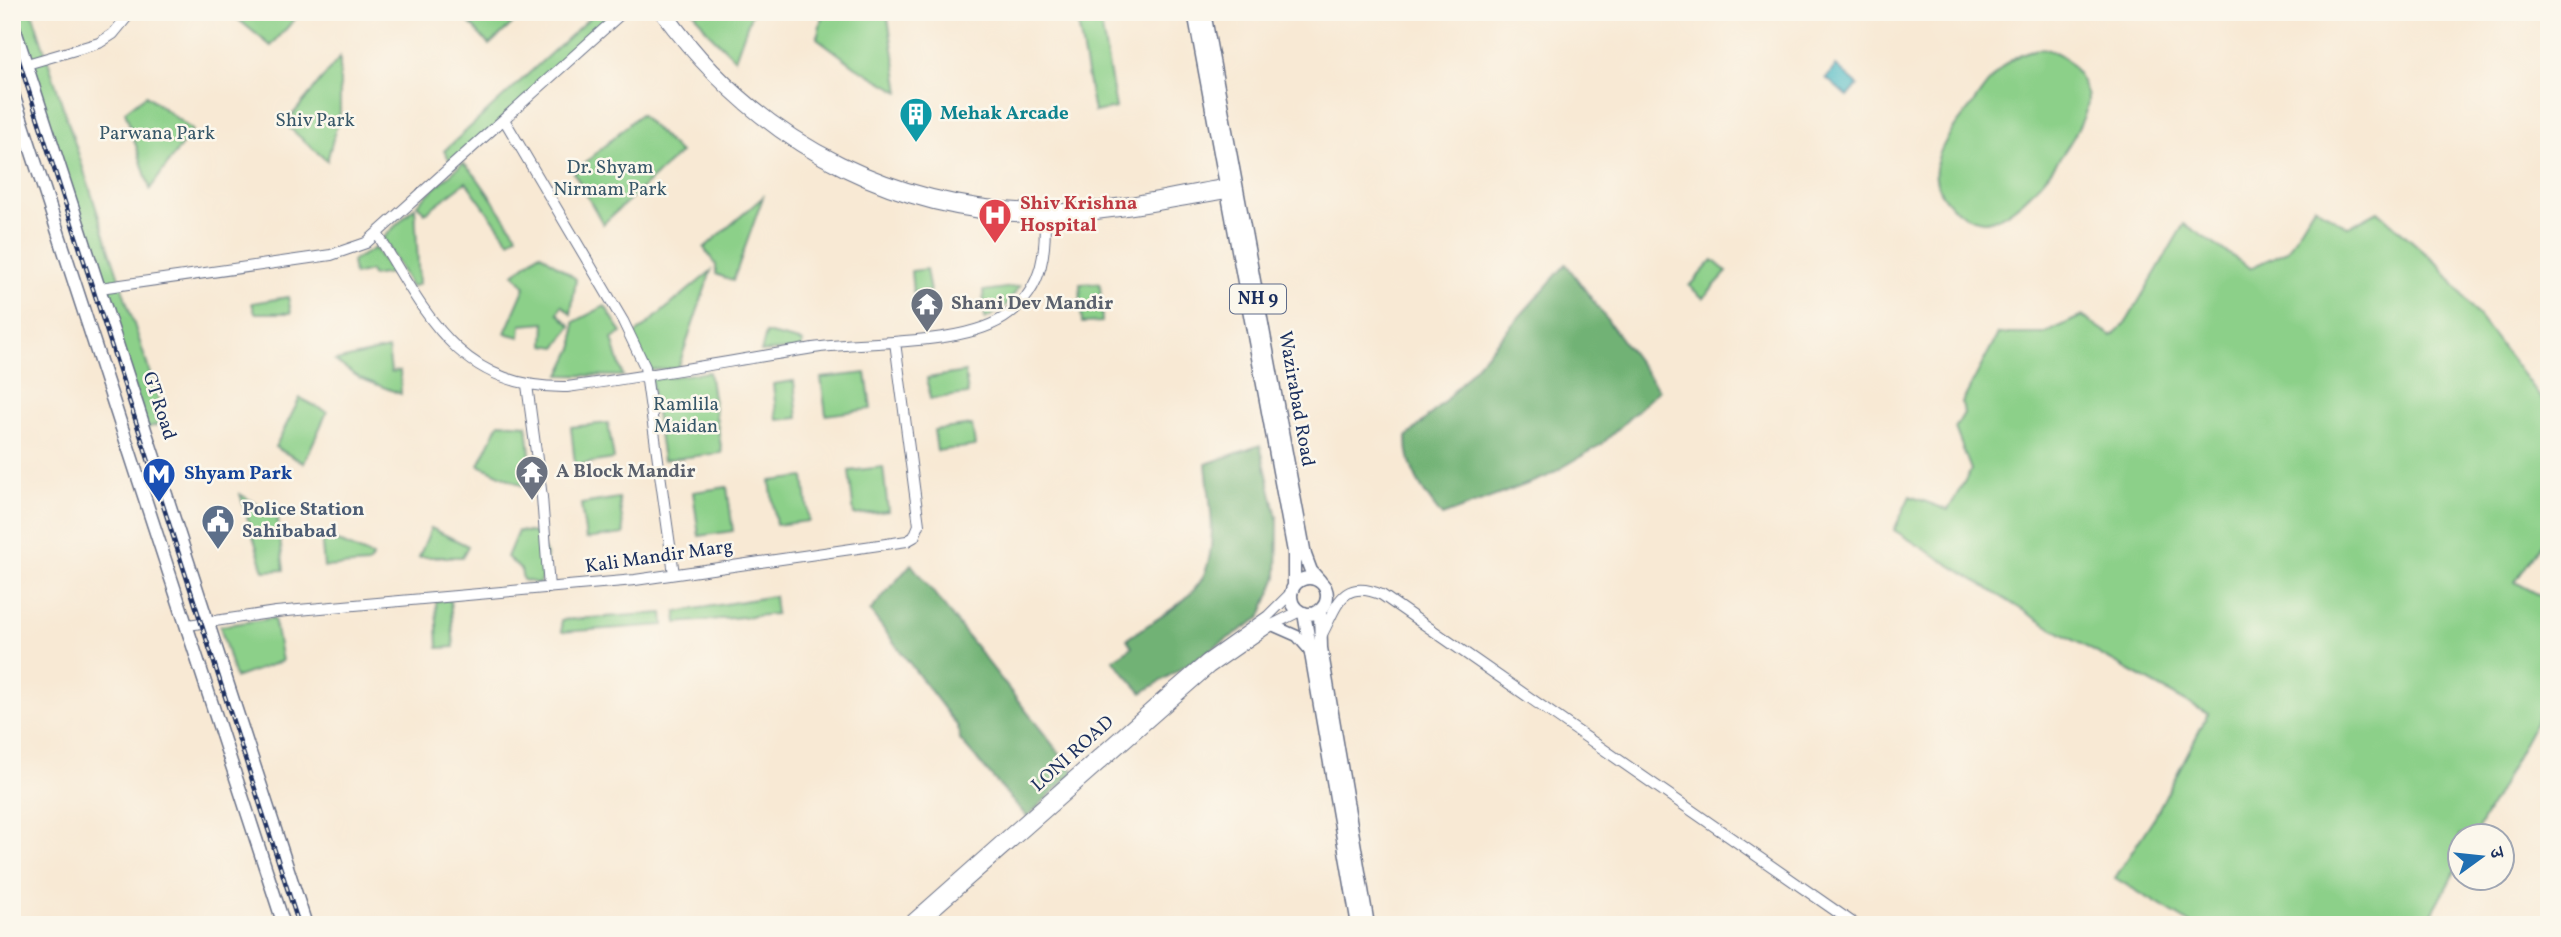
<svg xmlns="http://www.w3.org/2000/svg" width="2561" height="937" viewBox="0 0 2561 937" font-family="Vollkorn,'Noto Serif Devanagari',serif">
	<rect width="100%" height="100%" fill="#fbf7ec"/>
	<filter id="ink" filterUnits="userSpaceOnUse"><feTurbulence type="fractalNoise" baseFrequency=".0143" numOctaves="2"/><feDisplacementMap in="SourceGraphic" scale="14" xChannelSelector="R" yChannelSelector="G"/><feConvolveMatrix kernelMatrix="1 2 1 2 8 2 1 2 1" color-interpolation-filters="sRGB"/></filter>
	<filter id="wash" filterUnits="userSpaceOnUse"><feTurbulence type="fractalNoise" baseFrequency=".00686" numOctaves="4" result="noise"/><feDisplacementMap in="SourceGraphic" scale="28" xChannelSelector="R" yChannelSelector="G"/><feGaussianBlur stdDeviation="1.57" result="paint"/><feColorMatrix in="noise" values="0 0 0 0 0 0 0 0 0 0 0 0 0 0 0 0 0 1.4 0 .05"/><feComposite in="paint" operator="in"/></filter>
	<g filter="url(#wash)">
		<rect width="100%" height="100%" fill="#f8e9d4"/>
		<path fill="#8cd089" stroke="#548074" stroke-width="2" d="M12 12H32L166 422 147 428 12 21Z
			M229 12H301L271 46Z
			M460 12H525L489 45Z
			M596 12H614L454 166 444 151Z
			M694 12H752L735 59 708 32Z
			M823 12H887L900 92 856 67 817 38Z
			M1076 12H1099L1116 108 1094 112Z
			M2044 49C2058 51 2070 60 2077 73 2082 81 2089 93 2088 102 2084 134 2019 223 1984 221 1971 220 1960 214 1951 205 1915 172 1950 133 1972 105 1991 80 2009 49 2044 49Z
			M340 57V113L327 161 285 124Z
			M146 95 192 130 150 189 125 111Z
			M640 114 680 153 603 224 574 173Z
			M463 163 475 175 517 235 509 241 466 182 425 213 417 204Z
			M763 197 733 281 716 274V265L704 248Z
			M2314 206 2348 227 2378 211 2440 266 2549 409V533L2515 582 2549 600V687L2537 719 2475 835 2460 836 2459 864 2426 925H2193L2115 878 2155 816 2208 714 2048 626 1894 530 1910 496 1948 510 1971 470 1955 428 1964 413 1962 403 1998 334H2044L2082 316 2112 336 2127 321 2184 224 2250 268 2287 251Z
			M415 207 419 284 411 287 383 238Z
			M375 248 391 273 372 276 370 271 354 275 352 261Z
			M540 253 576 279 571 314 562 305 558 313 571 326 557 347 544 345 545 323 521 325 520 337 505 333 525 287 514 274Z
			M1713 260 1727 272 1703 298 1689 286Z
			M926 269 930 292 913 293 911 271Z
			M711 271 678 368 651 370 632 337Z
			M1100 283 1102 322 1082 323 1080 284Z
			M1020 286 1004 308 985 319 983 291Z
			M288 297 291 313H255L252 303Z
			M605 306 622 333 612 339 623 376 560 375 574 346V322Z
			M766 333 803 342 801 349 761 352Z
			M388 349 391 372 400 371 401 394 360 378 335 361Z
			M709 372 722 453 663 460 651 379Z
			M965 372 968 394 930 399 927 378Z
			M866 373 871 409 826 415 821 378Z
			M794 381 798 418 777 420 773 384Z
			M300 398 327 412 304 463 275 447Z
			M499 423 527 425 534 491 479 465Z
			M608 423 614 459 575 465 571 427Z
			M972 425 975 446 937 451 934 430Z
			M883 467 888 511 854 515 849 471Z
			M804 477 809 521 776 525 770 481Z
			M727 487 733 531 699 536 693 492Z
			M240 494 277 516 284 570 264 571Z
			M619 498 624 534 586 539 581 504Z
			M431 528 468 546 462 557H419Z
			M518 531 536 533 547 555 540 584 523 580 521 570 507 557Z
			M321 534 373 557 368 564 324 567Z
			M774 596 776 614 677 623 676 612Z
			M450 599 454 647 438 648 436 601Z
			M663 613 664 625 562 632 561 620Z
			M274 618 282 661 235 678 220 626Z"/>
		<path fill="#71b275" stroke="#46706a" stroke-width="2" d="M1566 264 1659 390 1602 444 1546 477 1442 516C1423 492 1406 469 1407 437L1443 403Z
			M1260 445 1278 521 1277 577 1260 618 1142 693 1113 660 1132 647 1127 639C1150 622 1189 604 1203 577 1219 544 1209 499 1206 464Z
			M911 564 1074 772 1027 817 960 740 958 727 870 611Z"/>
		<path fill="#49b8c3" stroke="#327490" stroke-width="2" d="M1836 66 1858 85 1848 97 1826 78Z"/>
	</g>
	<g filter="url(#ink)">
		<g fill="none" stroke-linecap="round" stroke-linejoin="round">
			<defs>
				<path id="secondary" d="M659 12C761 151 911 231 1086 215 1136 211 1185 199 1234 192
					M667 12C760 145 906 213 1066 209 1121 207 1176 192 1230 184
					M27 64 99 43 113 34 131 12
					M505 121 623 321 645 367 674 574
					M378 235C426 314 459 389 567 387 649 376 731 361 813 348 866 340 967 347 1009 314 1044 287 1047 249 1044 208
					M100 288 331 255 366 243 623 12
					M527 385 542 497 549 588
					M188 625 276 612 635 580 907 541 914 537 919 525 895 342
					M1320 638C1337 608 1340 577 1382 595L1856 925
					M906 925 1156 703 1206 660 1268 616 1291 593
					M918 925 1210 668 1272 625 1300 611"/>
				<path id="primary" d="M1272 625 1297 636 1311 652"/>
				<path id="highway" d="M1194 12 1294 552V586
					M1204 12 1305 555 1311 571 1320 581
					M12 21 306 925
					M12 91 284 925
					M1291 596a18 18 0 1 1 36 0a18 18 0 1 1-36 0Z
					M1320 610 1321 648 1368 925
					M1304 613 1358 925"/>
			</defs>
			<use href="#secondary" stroke="#687087" stroke-width="12"/>
			<use href="#primary" stroke="#687087" stroke-width="13"/>
			<use href="#highway" stroke="#687087" stroke-width="15"/>
			<use href="#secondary" stroke="#fff" stroke-width="10"/>
			<use href="#primary" stroke="#fff" stroke-width="10"/>
			<use href="#highway" stroke="#fff" stroke-width="12"/>
			<defs>
				<path id="rail" d="M12 39 299 925"/>
			</defs>
			<use href="#rail" stroke="#1b2f5e" stroke-width="4.5"/>
			<use href="#rail" stroke="#fbf7ec" stroke-width="2" stroke-dasharray="5" stroke-linecap="butt"/>
		</g>
	</g>
	<defs>
		<symbol id="building-pin" viewBox="-11 -11 22 30"><path d="M0 17L-7.5 6A9.5 9.5 0 1 1 7.5 6Z" fill="#0f9aa8" stroke="#fbf7ec"/><path d="M-4-6H4V6H1V3H-1V6H-4ZM-2.5-4.3h1.7v1.8h-1.7ZM.8-4.3h1.7v1.8H.8ZM-2.5-1h1.7V.8h-1.7ZM.8-1h1.7V.8H.8Z" fill="#fff"/></symbol>
		<symbol id="hospital-pin" viewBox="-11 -11 22 30"><path d="M0 17L-7.5 6A9.5 9.5 0 1 1 7.5 6Z" fill="#e0444e" stroke="#fbf7ec"/><path d="M-5-5h3v3.5h4V-5h3V5h-3V1.5h-4V5h-3Z" fill="#fff"/></symbol>
		<symbol id="temple-pin" viewBox="-11 -11 22 30"><path d="M0 17L-7.5 6A9.5 9.5 0 1 1 7.5 6Z" fill="#6b7280" stroke="#fbf7ec"/><path d="M0-6L5-2H3V0L6.5 2.5H4V6H1.5V3h-3V6H-4V2.5H-6.5L-3 0V-2H-5Z" fill="#fff"/></symbol>
		<symbol id="metro-pin" viewBox="-11 -11 22 30"><path d="M0 17L-7.5 6A9.5 9.5 0 1 1 7.5 6Z" fill="#1a4fb4" stroke="#fbf7ec"/><path d="M-5.5 5V-5H-3L0 0L3-5H5.5V5H3V-.5L0 4L-3-.5V5Z" fill="#fff"/></symbol>
		<symbol id="civic-pin" viewBox="-11 -11 22 30"><path d="M0 17L-7.5 6A9.5 9.5 0 1 1 7.5 6Z" fill="#5c6f8a" stroke="#fbf7ec"/><path d="M-.6-6.5H3V-4.5H.6V-3L4-1V1h2V6H-6V1h2V-1L-.6-3ZM-1.2 2.5V6h2.4V2.5Z" fill="#fff"/></symbol>
	</defs>
	<g fill-rule="evenodd">
		<use href="#building-pin" x="897" y="95" width="38" height="52"/>
		<use href="#hospital-pin" x="976" y="196" width="38" height="52"/>
		<use href="#temple-pin" x="908" y="285" width="38" height="52"/>
		<use href="#temple-pin" x="513" y="453" width="38" height="52"/>
		<use href="#metro-pin" x="140" y="455" width="38" height="52"/>
		<use href="#civic-pin" x="199" y="502" width="38" height="52"/>
	</g>
	<g text-anchor="middle" dominant-baseline="central" stroke-width="5" stroke-linejoin="round" paint-order="stroke">
		<rect fill="#fbf7ec" stroke="#5e6b89" stroke-width="2" x="1230" y="284.5" width="56" height="29" rx="5"/>
		<g font-size="18" font-weight="bold" fill="#1b2f5e">
			<text x="1258" y="299">NH 9</text>
		</g>
		<g font-size="19" font-weight="bold" fill="#0d838f" stroke="#fbf7ec" text-anchor="start">
			<text x="940" y="114">Mehak Arcade</text>
		</g>
		<g font-size="19" fill="#375769" stroke="#fbf7ec">
			<text x="315" y="121">Shiv Park</text>
			<text x="157" y="134">Parwana Park</text>
			<text x="610" y="168">Dr. Shyam<tspan x="610" dy="22">Nirmam Park</tspan></text>
			<text x="686" y="405">Ramlila<tspan x="686" dy="22">Maidan</tspan></text>
		</g>
		<g font-size="19" font-weight="bold" fill="#be3a42" stroke="#fbf7ec" text-anchor="start">
			<text x="1020" y="204">Shiv Krishna<tspan x="1020" dy="22">Hospital</tspan></text>
		</g>
		<g font-size="19" font-weight="bold" fill="#5b616d" stroke="#fbf7ec" text-anchor="start">
			<text x="951" y="304">Shani Dev Mandir</text>
			<text x="556" y="472">A Block Mandir</text>
		</g>
		<g font-size="19" fill="#1b2f5e" stroke="#fbf7ec">
			<text transform="translate(1296 399) rotate(80)">Wazirabad Road</text>
			<text transform="translate(159 406) rotate(72)">GT Road</text>
			<text transform="translate(659 557) rotate(-8)">Kali Mandir Marg</text>
			<text transform="translate(1073 754) rotate(-42)">LONI ROAD</text>
		</g>
		<g font-size="19" font-weight="bold" fill="#164399" stroke="#fbf7ec" text-anchor="start">
			<text x="184" y="474">Shyam Park</text>
		</g>
		<g font-size="19" font-weight="bold" fill="#4e5e75" stroke="#fbf7ec" text-anchor="start">
			<text x="242" y="510">Police Station<tspan x="242" dy="22">Sahibabad</tspan></text>
		</g>
	</g>
	<rect width="2561" height="937" fill="none" stroke="#fbf7ec" stroke-width="42"/>
	<g transform="translate(2481 857) rotate(75)"><circle r="33" fill="#fbf7ec" stroke="#a1a7b3" stroke-width="2"/>
	<path d="M0-5L12 26L0 18L-12 26Z" fill="#1f6fb2"/>
	<text y="-10" font-size="19" font-weight="bold" text-anchor="middle" fill="#1b2f5e">उ</text>
	</g>
</svg>
